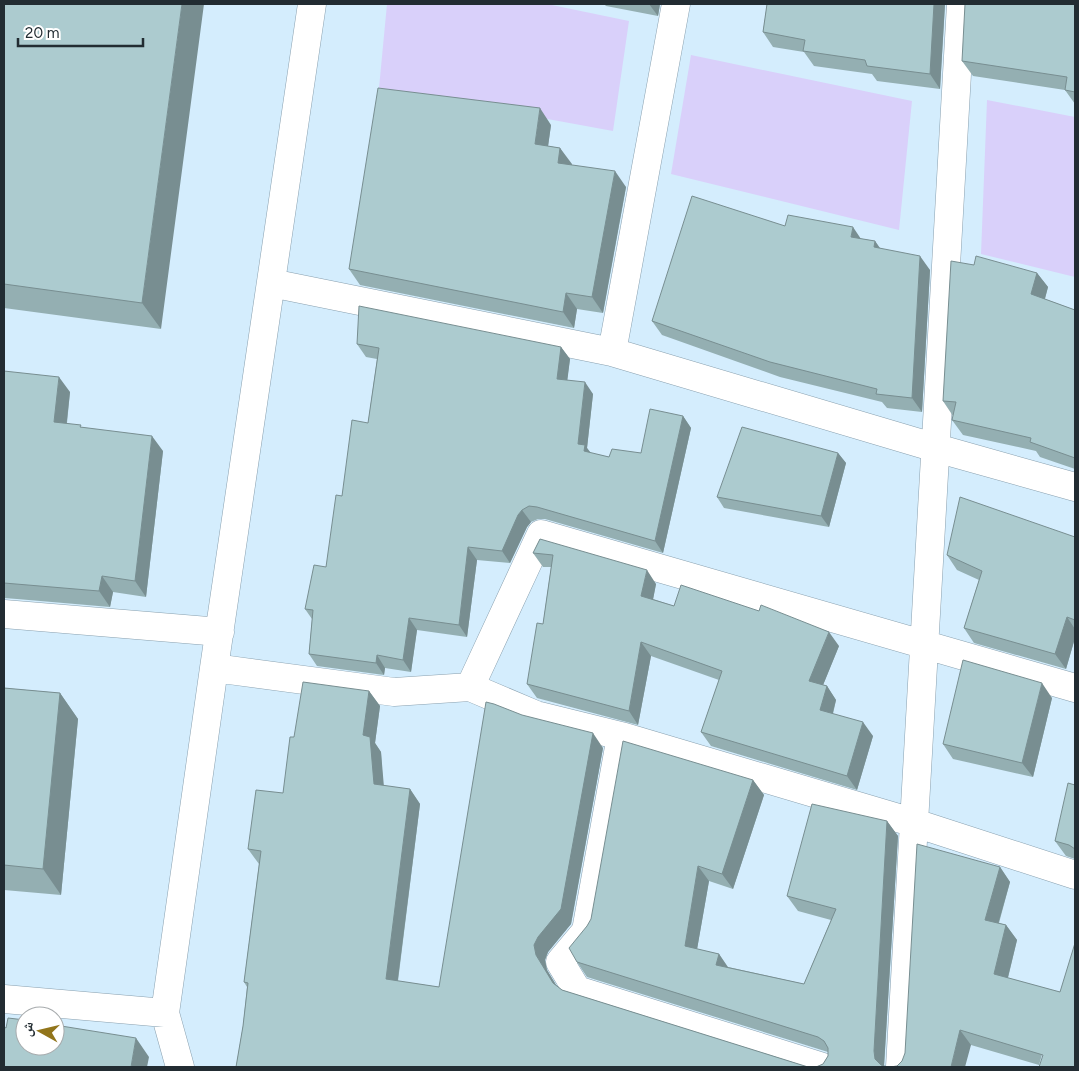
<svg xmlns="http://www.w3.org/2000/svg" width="1079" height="1071" viewBox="0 0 1079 1071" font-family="Figtree,'Noto Naskh Arabic',sans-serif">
	<rect width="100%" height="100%" fill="#d4edfd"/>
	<path fill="#d9d0fa" d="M387 4H547L629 21 613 131 379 88Z
		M691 55 912 101 899 230 671 174Z
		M987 100 1075 117V277L981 254Z"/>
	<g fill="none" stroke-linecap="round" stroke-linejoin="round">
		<defs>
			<path id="minor" d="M271 283 612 352 936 448 1075 487
				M612 352 676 4
				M4 614 220 632
				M214 668 394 692 470 687 536 715 621 736 915 823 1075 875
				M470 687 541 534 1075 688
				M621 736 586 931 560 962 577 990 823 1067
				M4 999 165 1013 214 668 312 4
				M165 1013 180 1067
				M900 1067 961 4"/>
		</defs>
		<use href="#minor" stroke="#89a0af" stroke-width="29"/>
		<use href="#minor" stroke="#fff" stroke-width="28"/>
	</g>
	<path fill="#94afb2" d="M4 4 161 329 4 308Z
		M604 4H660L658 16 606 6Z
		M767 4H945L940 89 877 81 872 74 814 66 804 52 773 47 763 32Z
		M1075 4V104L1065 90 973 76 962 61Z
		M551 125 548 146 560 148 571 165 626 187 603 313 577 309 574 328 360 285 349 269Z
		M785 226 875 241 880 248 930 270 922 412 887 408 882 402 780 377 662 335 652 321Z
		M974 265 1037 273 1048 287 1045 299 1075 310V469L1040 457 1036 451 963 435 952 420 953 416 943 401Z
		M357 344 561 347 570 359 567 380 593 394 587 448 591 453 609 457 641 453 683 416 691 428 663 553 545 519H538L531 522 527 527 510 563 477 560 467 637 417 630 411 672 385 668 384 675 317 666 309 654 312 619 305 609 326 567 342 496 368 423 377 359 366 357Z
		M4 371 70 392 67 423 163 451 146 597 113 592 110 607 17 599 4 598Z
		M838 453 846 463 829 527 724 508 717 497Z
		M1075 537V638L1066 669 974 643 964 628 979 580 957 570 947 555Z
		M540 539 656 584 653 599 674 606 839 646 823 685 827 686 836 700 833 714 873 736 857 790 711 746 701 732 719 680 651 656 638 725 537 698 527 684 543 624 551 567H543L533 553Z
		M4 688 60 693 78 719 61 895 4 890Z
		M369 691 380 706 375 743 381 752 383 786 410 789 420 804 398 981 439 987 603 748 571 924 548 952 545 960 547 970 556 985 562 990 808 1067H816L823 1064 828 1056V1052L587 977 577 962 753 780 764 795 733 889 709 881 697 949 719 954 728 967 804 984 831 920 798 911 787 896 887 821 898 836 884 1066 888 1067H236L243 1026 247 987 244 982 259 864 248 849 283 793 294 737Z
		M1052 698 1033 777 953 759 943 744Z
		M1075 785V859L1066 856 1055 841Z
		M1000 867 1010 882 999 923 1006 925 1017 940 1008 978 1060 992 1039 1065 971 1045 897 1066 902 1061Z"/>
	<path fill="#788e91" d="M182 4H204L161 329 142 303Z
		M649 4H660L658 16Z
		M934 4H945L940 89 930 74Z
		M540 108 551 125 546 161 535 144Z
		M560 148 572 164 570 179 558 163Z
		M615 171 626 187 603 313 592 297Z
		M853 227 863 242 851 237Z
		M875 241 885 256 874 247Z
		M920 256 930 270 922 412 912 398Z
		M1037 273 1048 287 1042 309 1031 294Z
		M566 293 577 309 574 328 563 312Z
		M561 347 570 359 566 391 557 379Z
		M59 377 70 392 65 438 54 422Z
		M585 382 593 394 587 448 594 458 593 464 578 444Z
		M683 416 691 428 663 553 655 541Z
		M152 436 163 451 146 597 135 581Z
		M838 453 846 463 829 527 821 516Z
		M522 510 531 522 527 527 510 563 502 551 518 515Z
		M468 547 477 560 467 637 459 625Z
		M647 570 656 584 651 610 641 596Z
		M102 576 113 592 110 607 99 591Z
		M1067 617 1075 629V638L1066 669 1055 654Z
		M409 618 417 630 411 672 403 660Z
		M829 632 839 646 819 695 809 681Z
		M641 642 651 656 638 725 629 711Z
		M377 655 385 668 384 675 376 663Z
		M1042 683 1052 698 1033 777 1022 763Z
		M827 686 836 700 830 724 820 710Z
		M369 691 380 706 375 743 381 752 385 799 374 784 363 735Z
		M60 693 78 719 61 895 43 869Z
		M863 722 873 736 857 790 847 776Z
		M593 733 603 748 571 924 548 952 545 960 547 970 564 998 553 983 536 955 534 945Z
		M753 780 764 795 733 889 722 874Z
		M410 789 420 804 396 994 386 979Z
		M887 821 898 836 884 1066 881 1067 875 1059 874 1051Z
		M698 866 709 881 695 961 685 946Z
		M1000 867 1010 882 995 935 985 920Z
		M1006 925 1017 940 1005 989 994 974Z
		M719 954 729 969 716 965Z
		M960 1030 971 1045 965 1067H951Z
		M136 1038 149 1057 147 1067H131Z"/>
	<path fill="#accbcf" stroke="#788e91" d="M4 4H182L142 303 4 284Z
		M767 4H934L930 74 867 66 865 60 803 51 805 40 763 32Z
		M965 4H1075V92L1065 90 1067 77 962 61Z
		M378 88 540 108 535 144 560 148 558 163 615 171 592 297 566 293 563 312 349 269Z
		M692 196 785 226 788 215 853 227 851 237 875 241 874 247 920 256 912 398 876 394 877 389 770 362 652 321Z
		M976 256 1037 273 1031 294 1075 310V458L1030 442 1031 438 952 420 956 402 943 401 951 261 974 265Z
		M359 306 561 347 557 379 585 382 578 444 585 445 584 451 609 457 612 449 641 453 650 409 683 416 655 541 537 507 529 506 522 510 518 515 502 551 468 547 459 625 409 618 403 660 377 655 376 663 309 654 313 610 305 609 314 565 326 567 336 495 342 496 352 420 368 423 379 348 357 344Z
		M4 371 59 377 54 422 81 425 80 427 152 436 135 581 102 576 99 591 4 583Z
		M742 427 838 453 821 516 717 497Z
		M960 497 1075 537V620L1067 617 1055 654 964 628 982 571 947 555Z
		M540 539 647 570 641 596 674 606 681 585 759 611 761 605 829 632 809 681 827 686 820 710 863 722 847 776 701 732 722 671 641 642 629 711 527 684 537 623 543 624 553 555 533 553Z
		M963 660 1042 683 1022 763 943 744Z
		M303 682 369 691 363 735 370 737 374 784 410 789 386 979 439 987 486 702 494 704 522 715 593 733 561 909 538 937 534 945 536 955 553 983 562 990 808 1067H816L823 1064 828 1056V1048L824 1041 818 1037 577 962 569 948 587 926 591 919 623 741 753 780 722 874 698 866 685 946 719 954 716 965 804 984 836 909 787 896 812 804 887 821 874 1051 875 1059 881 1065 888 1067H236L243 1026 248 983 244 982 261 851 248 849 256 790 283 793 290 737H294Z
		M4 688 60 693 43 869 4 865Z
		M1068 783 1075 785V849L1069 845 1055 841Z
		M917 844 1000 867 985 920 1006 925 994 974 1060 992 1075 943V1067H1039L1043 1055 960 1030 951 1067H890L897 1066 902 1061 905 1053Z
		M8 1018 25 1020V1046H55V1025L136 1038 131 1067H4V1027L6 1028Z"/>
	<rect width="1079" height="1071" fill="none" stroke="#222c32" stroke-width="10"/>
	<g transform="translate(40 1031) rotate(278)"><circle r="24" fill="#ffffff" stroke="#a7abad"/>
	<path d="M0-4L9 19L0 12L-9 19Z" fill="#92751b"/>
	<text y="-8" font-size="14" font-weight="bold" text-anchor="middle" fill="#222c32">ش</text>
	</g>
	<path d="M18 38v8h125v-8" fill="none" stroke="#222c32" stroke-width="2.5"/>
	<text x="25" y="38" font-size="15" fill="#222c32" stroke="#ffffff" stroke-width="4" paint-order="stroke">20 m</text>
</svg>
